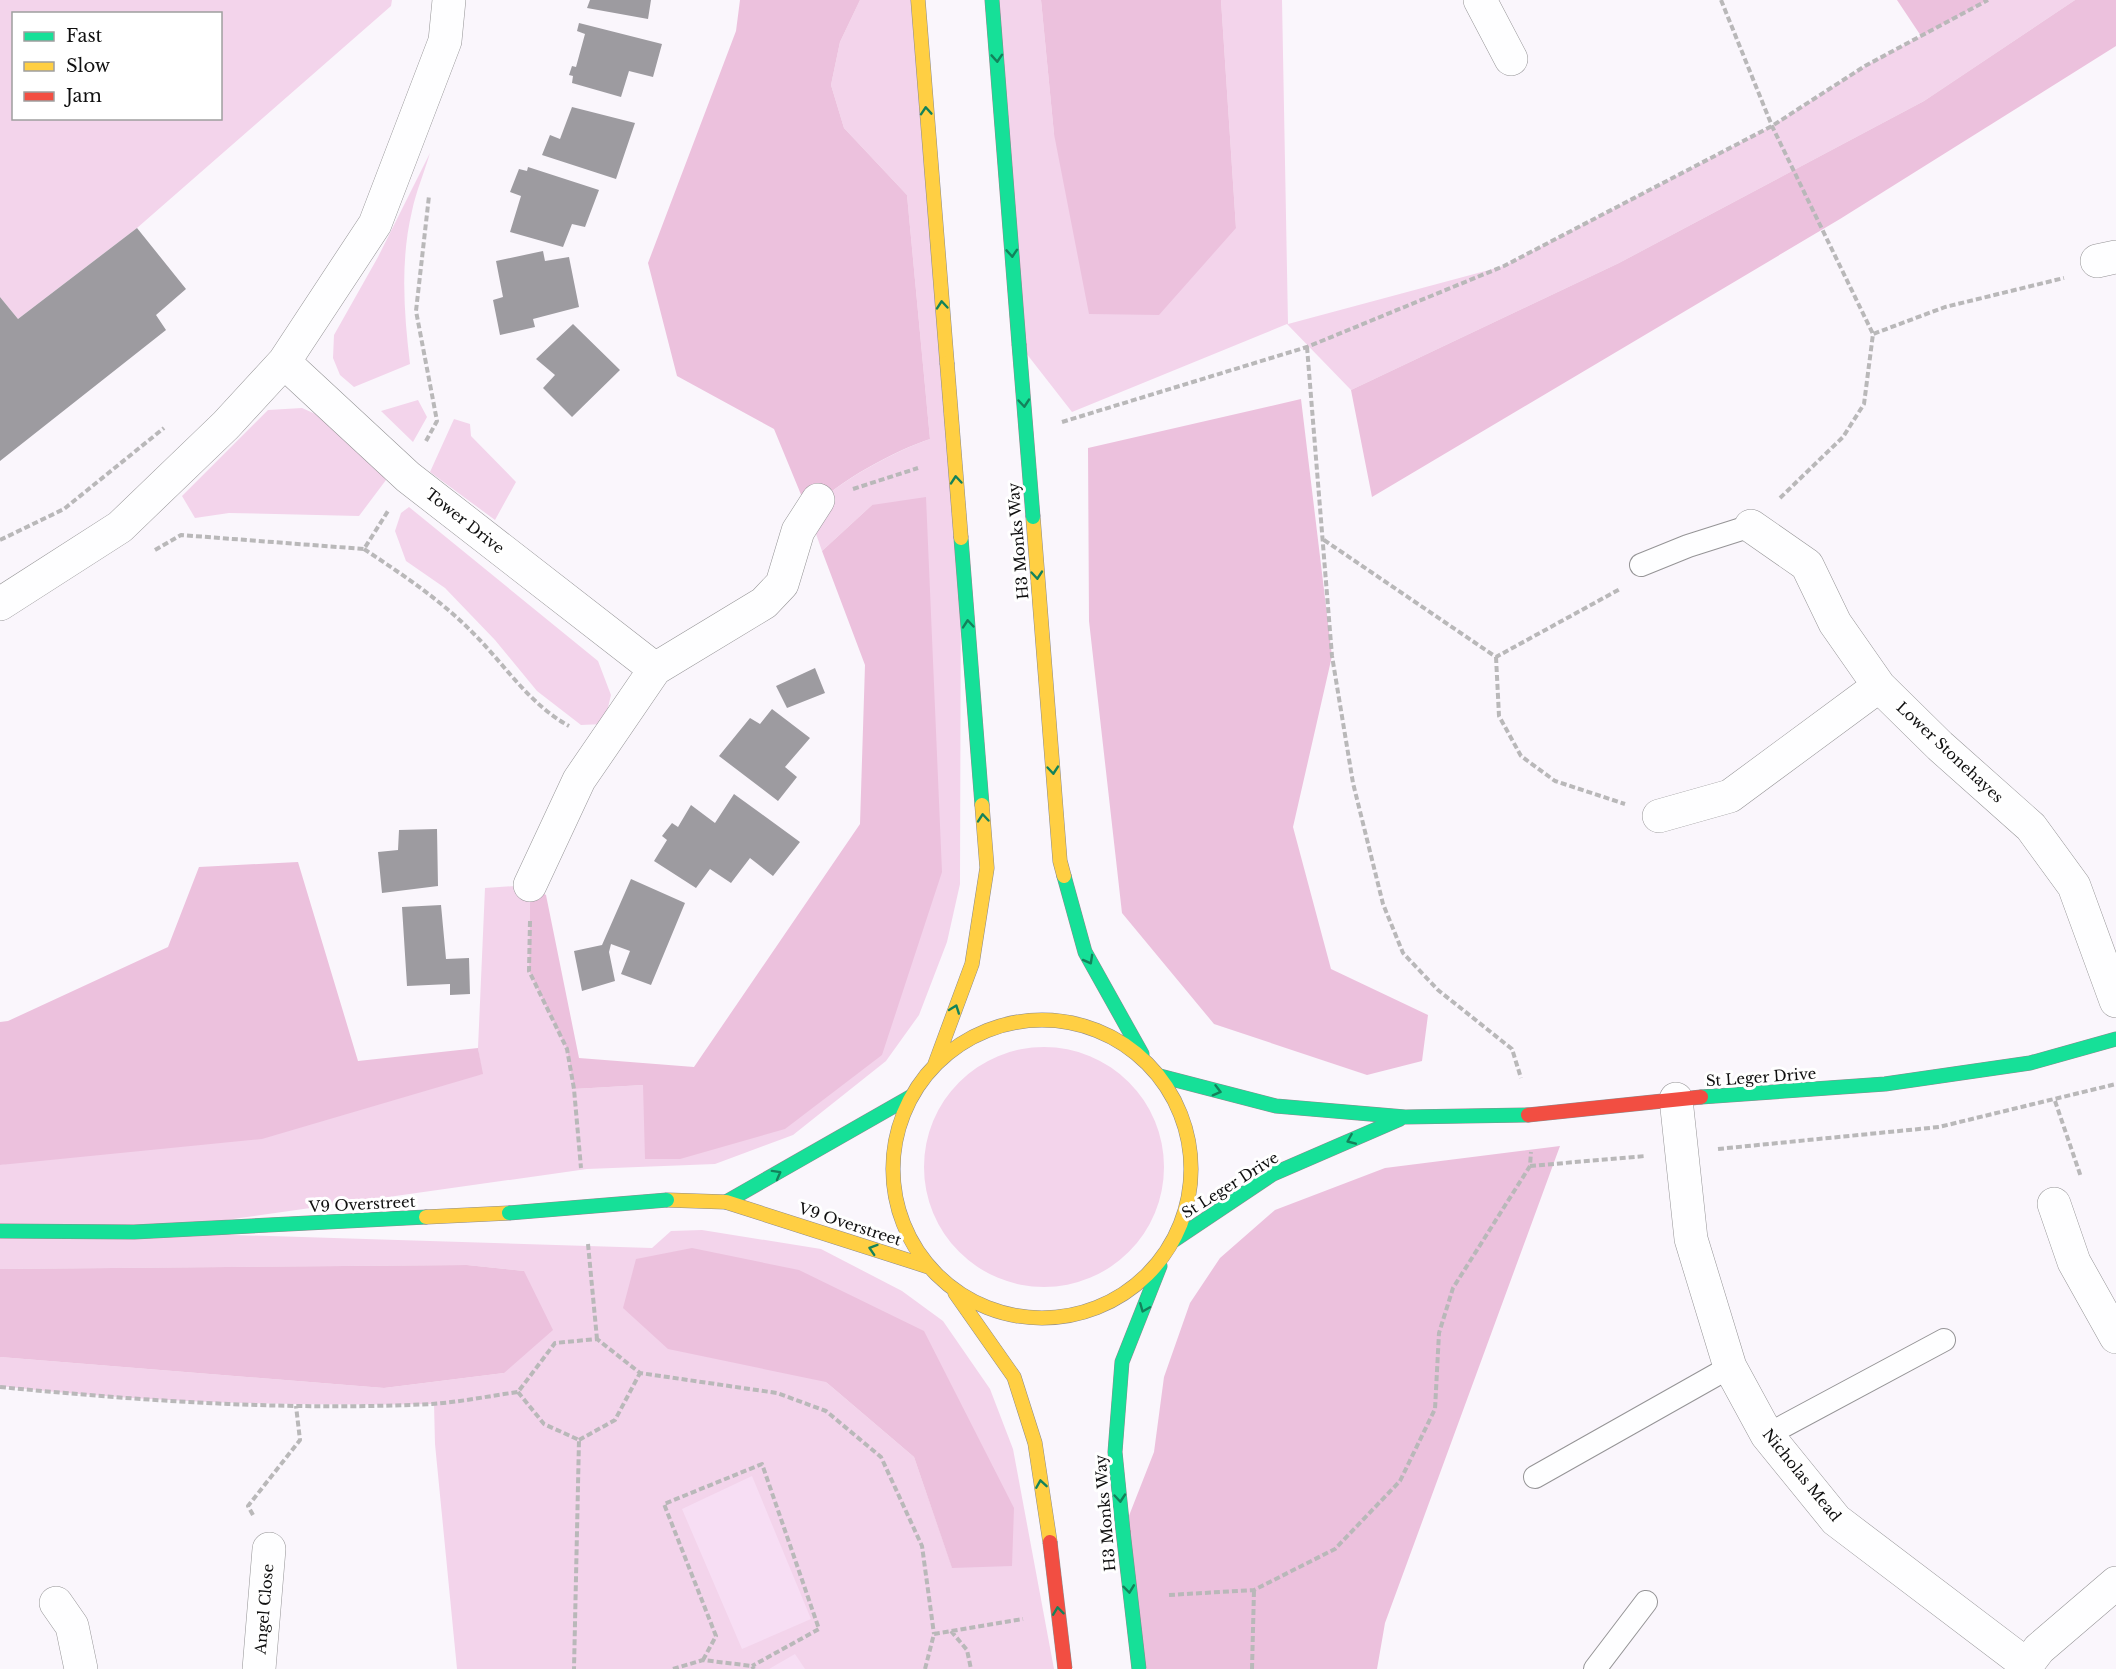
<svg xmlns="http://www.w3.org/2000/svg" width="2116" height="1669" viewBox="0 0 2116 1669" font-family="'Libre Baskerville',serif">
	<rect width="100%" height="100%" fill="#faf6fc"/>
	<path fill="#f3d4eb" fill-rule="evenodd" d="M0 0H392L391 6 137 228 18 319 0 297ZM14 14H220V118H14Z
		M860 0H918L961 538 960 884 947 942 919 1015 886 1061 793 1135 715 1164 587 1169 140 1232 652 1248 671 1231 702 1230 821 1249 902 1291 943 1321 990 1389 1013 1449 1054 1669H457L435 1444 434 1404C289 1406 144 1403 0 1386V1357L384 1388 504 1373 524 1271 467 1265 0 1269V1165L482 1074 478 1048 485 888 530 885 529 971 567 1049 574 1089 643 1085 882 1055 872 505 822 551 809 514C829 485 897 450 930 439L907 195 844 128 831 85 840 42ZM826 1382 1013 1508 952 1567 914 1457Z
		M992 0H1041L1054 134 1236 228 1221 0H1282L1288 324 1504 266 1772 126 1865 66 1988 0H2075L1924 101 1619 263 1351 390 1287 324 1072 412 1019 344Z
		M430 153C424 173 416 192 412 211 400 261 404 314 410 364L354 387 340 375 333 358 334 335 378 257Z
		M418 400 427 417 413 442 381 411Z
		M302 408 329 420 372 455 386 480 359 516 229 513 195 518 182 496 268 410Z
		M454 419 470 424 471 436 516 482 495 520 430 472Z
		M409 507 598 661 611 695 604 724 581 725 537 691 495 640 445 588 406 561 395 531 401 513Z
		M924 1167a120 120 0 1 1 240 0a120 120 0 1 1-240 0Z"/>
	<path fill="#ecc1dd" d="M740 0H860L840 42 831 85 844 128 907 195 930 439C896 450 829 485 809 514L774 429 677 376 648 263 736 31Z
		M1041 0H1221L1236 228 1159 315 1089 314 1054 134Z
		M1897 0H1988L1921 36Z
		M2075 0H2116V46L1840 219 1372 497 1351 390 1619 263 1924 101Z
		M1301 399 1332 656 1293 827 1331 969 1428 1015 1422 1061 1367 1075 1214 1024 1122 913 1089 621 1088 448Z
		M926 497 942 872 882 1055 785 1129 680 1159H645L643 1085 574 1089 567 1049 529 971 530 885 546 895 579 1058 694 1067 860 824 865 665 822 551 872 505Z
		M298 862 358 1061 478 1048 483 1074 262 1139 0 1165V1022L8 1021 168 947 199 867Z
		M1560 1146 1385 1623 1377 1669H1139L1123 1531 1154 1452 1164 1377 1190 1303 1220 1258 1275 1210 1385 1168Z
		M692 1248 799 1270 924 1331 1014 1508 1012 1566 952 1568 914 1457 826 1382 668 1349 623 1308 636 1259Z
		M467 1265 524 1271 553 1330 504 1373 384 1388 0 1357V1269Z"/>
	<path fill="#f7def4" d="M752 1476 811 1619 742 1649 682 1509Z
		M795 1654 805 1669H769Z"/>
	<path fill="#9d9ba0" d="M590 0H651L648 19 587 8Z
		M579 23 662 44 653 77 629 71 621 97 572 83 573 76 569 75 572 66 576 67 585 34 577 31Z
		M572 107 635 123 616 179 542 155 550 135 560 139Z
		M528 167 599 190 585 227 572 224 563 247 510 232 521 196 510 192 519 169 527 171Z
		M137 228 186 289 156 315 166 330 0 461V297L18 319Z
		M543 251 545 261 569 257 579 307 533 319 535 327 500 335 493 300 503 297 496 261Z
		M573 324 620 370 572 417 543 388 555 375 536 359Z
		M815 668 825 693 787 708 776 686Z
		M772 709 810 738 785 767 797 777 778 801 719 756 750 718 760 724Z
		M734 794 800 842 773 876 750 858 731 883 710 869 696 888 654 861 667 840 662 836 672 823 678 827 691 805 715 823Z
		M437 829 438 886 382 893 378 852 398 850 399 830Z
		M631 879 685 903 651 985 621 974 630 951 611 944 609 952 615 981 582 991 574 951 602 945Z
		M441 905 446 959 469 958 470 994 450 995V984L407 986 402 907Z"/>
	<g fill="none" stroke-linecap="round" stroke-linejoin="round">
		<defs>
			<path id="lane" d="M1641 565 1688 546 1751 526
				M1767 1435 1944 1340
				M1535 1477 1730 1367
				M1595 1669 1646 1602"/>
			<path id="street" d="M1480 0 1511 59
				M2097 261 2116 257
				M284 362 408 477 655 669
				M1751 526 1807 565 1835 623 1879 686 1940 746 2031 827 2074 886 2116 1001
				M0 604 120 527 226 425 284 362 375 224 445 41 449 0
				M1659 816 1730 796 1879 686
				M530 885 579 780 655 669 764 603 782 584 798 531 818 500
				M1676 1099 1691 1239 1730 1367 1767 1435 1836 1520 2027 1665 2025 1669
				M2054 1204 2074 1262 2116 1337
				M56 1603 72 1626 81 1669
				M2027 1665 2039 1649 2116 1583
				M259 1669 269 1549"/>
			<path id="fast" d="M992 0 1019 344
				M961 538 982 805
				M1064 876 1085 952 1142 1054
				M1160 1076 1276 1106 1405 1117 1528 1115
				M1701 1097 1885 1084 2030 1063 2116 1039
				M726 1202 910 1097
				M0 1231 134 1232 426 1217
				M1173 1241 1273 1174 1400 1119
				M1123 1531 1115 1452 1122 1362 1160 1266"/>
			<path id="slow" d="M918 0 947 363
				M1033 517 1060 861 1064 876
				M893 1169a149 149 0 1 1 298 0a149 149 0 1 1-298 0Z
				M935 1064 972 964 987 868 982 805
				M667 1200 726 1202 929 1267
				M426 1217 509 1213
				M955 1293 1014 1377 1035 1443 1050 1542"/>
			<path id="jam" d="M1528 1115 1701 1097"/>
		</defs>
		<use href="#lane" stroke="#959496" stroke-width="24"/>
		<use href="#street" stroke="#959496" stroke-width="34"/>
		<use href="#fast" stroke="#8c8a8d" stroke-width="15"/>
		<use href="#slow" stroke="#8c8a8d" stroke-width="15"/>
		<use href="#jam" stroke="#8c8a8d" stroke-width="15"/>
		<path stroke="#b9b8b9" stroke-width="4" stroke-dasharray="6 3" stroke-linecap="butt" d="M1721 0 1772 126 1873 334
			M1307 347 1332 656 1353 783 1383 904 1403 953 1438 990 1512 1049 1521 1078
			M1062 422 1307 347 1504 266 1772 126 1865 66 1988 0
			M426 441 437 421 416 311 429 196
			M853 489 918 468
			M1780 498 1843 437 1864 404 1873 334 1945 307 2064 278
			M0 540 64 509 164 428
			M1324 540 1496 657 1620 589
			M364 549C403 575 441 600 474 634 505 665 529 704 569 726
			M155 550 181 535 364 549 388 511
			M1496 657 1499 716 1521 756 1555 781 1625 804
			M530 921 529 971 567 1049 574 1089 581 1168
			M2055 1101 2081 1177
			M1718 1149 1939 1127 2116 1084
			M1530 1166 1645 1156
			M588 1244 597 1339
			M0 1387C143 1401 288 1411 432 1404 460 1402 489 1396 518 1392L555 1343 597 1339 640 1373 777 1393 826 1411 881 1457 922 1546 934 1634
			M518 1392 544 1424 579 1440 574 1669
			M579 1440 615 1420 640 1373
			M253 1515 248 1506 300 1440 296 1406
			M1169 1595 1254 1590 1335 1549 1400 1481 1435 1409 1439 1333 1453 1288 1530 1166 1531 1152
			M951 1631 967 1650 971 1669
			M703 1660 716 1636 664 1504 762 1464 819 1629 752 1666
			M673 1669 703 1660 752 1666 754 1669
			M925 1669 934 1634 1023 1619
			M1252 1669 1254 1590"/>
		<use href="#lane" stroke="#fefeff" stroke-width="22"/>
		<use href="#street" stroke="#fefeff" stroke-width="33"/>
		<use href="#fast" stroke="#16e098" stroke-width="14"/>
		<use href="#slow" stroke="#ffcf43" stroke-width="14"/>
		<use href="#jam" stroke="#f24e42" stroke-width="14"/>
		<defs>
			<path id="fast-bridge" d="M1019 344 1033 517
				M509 1213 667 1200
				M1123 1531 1139 1669"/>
			<path id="slow-bridge" d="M947 363 961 538"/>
			<path id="jam-bridge" d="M1050 1542 1065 1669"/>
		</defs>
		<use href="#fast-bridge" stroke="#8c8a8d" stroke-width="15" stroke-linecap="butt"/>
		<use href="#slow-bridge" stroke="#8c8a8d" stroke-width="15" stroke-linecap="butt"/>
		<use href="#jam-bridge" stroke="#8c8a8d" stroke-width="15" stroke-linecap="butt"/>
		<use href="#fast-bridge" stroke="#16e098" stroke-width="14"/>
		<use href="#slow-bridge" stroke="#ffcf43" stroke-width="14"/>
		<use href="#jam-bridge" stroke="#f24e42" stroke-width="14"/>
	</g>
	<defs><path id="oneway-chevron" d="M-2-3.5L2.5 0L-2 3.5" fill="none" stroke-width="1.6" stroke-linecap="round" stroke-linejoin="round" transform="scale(1.5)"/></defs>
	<g stroke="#13825b">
		<use href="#oneway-chevron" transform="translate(997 58) rotate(86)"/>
		<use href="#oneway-chevron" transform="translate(926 111) rotate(-94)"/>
		<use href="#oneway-chevron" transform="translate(1012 253) rotate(86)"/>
		<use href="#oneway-chevron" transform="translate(942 305) rotate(-95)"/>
		<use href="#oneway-chevron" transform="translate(1024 403) rotate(85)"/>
		<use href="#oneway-chevron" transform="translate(956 480) rotate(-95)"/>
		<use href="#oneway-chevron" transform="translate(1037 575) rotate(85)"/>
		<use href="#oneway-chevron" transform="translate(968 624) rotate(-95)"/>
		<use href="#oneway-chevron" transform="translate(1053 770) rotate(85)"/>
		<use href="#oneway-chevron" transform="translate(983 818) rotate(-95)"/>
		<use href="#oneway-chevron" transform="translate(1089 960) rotate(61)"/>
		<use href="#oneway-chevron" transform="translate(955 1009) rotate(-70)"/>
		<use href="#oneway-chevron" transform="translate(1217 1091) rotate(15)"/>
		<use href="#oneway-chevron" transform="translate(1351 1140) rotate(157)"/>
		<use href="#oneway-chevron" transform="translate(777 1174) rotate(-29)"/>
		<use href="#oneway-chevron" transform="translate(873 1249) rotate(-162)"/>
		<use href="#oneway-chevron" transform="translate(1144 1308) rotate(112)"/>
		<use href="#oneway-chevron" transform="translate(1041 1484) rotate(-99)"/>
		<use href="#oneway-chevron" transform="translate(1120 1498) rotate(85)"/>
		<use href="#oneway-chevron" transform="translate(1129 1589) rotate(83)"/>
		<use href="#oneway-chevron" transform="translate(1058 1611) rotate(-97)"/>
	</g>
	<g text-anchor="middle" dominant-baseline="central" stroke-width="6" stroke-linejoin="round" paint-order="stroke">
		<g font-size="15" fill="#101010" stroke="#fff">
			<text transform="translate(465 521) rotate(38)">Tower Drive</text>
			<text transform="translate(1018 541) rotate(-95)">H3 Monks Way</text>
			<text transform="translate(1950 752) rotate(43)">Lower Stonehayes</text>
			<text transform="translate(1761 1077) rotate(-4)">St Leger Drive</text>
			<text transform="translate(1230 1185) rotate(-32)">St Leger Drive</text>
			<text transform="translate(362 1204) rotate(-3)">V9 Overstreet</text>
			<text transform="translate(850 1224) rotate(18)">V9 Overstreet</text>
			<text transform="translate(1802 1475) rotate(51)">Nicholas Mead</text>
			<text transform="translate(1105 1513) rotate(-95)">H3 Monks Way</text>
			<text transform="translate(264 1609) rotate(-85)">Angel Close</text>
		</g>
	</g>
	<rect x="12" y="12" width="210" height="108" fill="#ffffff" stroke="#9f9f9f" stroke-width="1.5"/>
	<rect x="24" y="32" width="30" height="9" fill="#16e098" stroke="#9f9f9f" stroke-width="1.5"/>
	<text x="66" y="42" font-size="18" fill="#101010">Fast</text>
	<rect x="24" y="62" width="30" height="9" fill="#ffcf43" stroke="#9f9f9f" stroke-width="1.5"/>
	<text x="66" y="72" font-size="18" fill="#101010">Slow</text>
	<rect x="24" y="92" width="30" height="9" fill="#f24e42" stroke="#9f9f9f" stroke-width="1.5"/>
	<text x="66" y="102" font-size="18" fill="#101010">Jam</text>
</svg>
